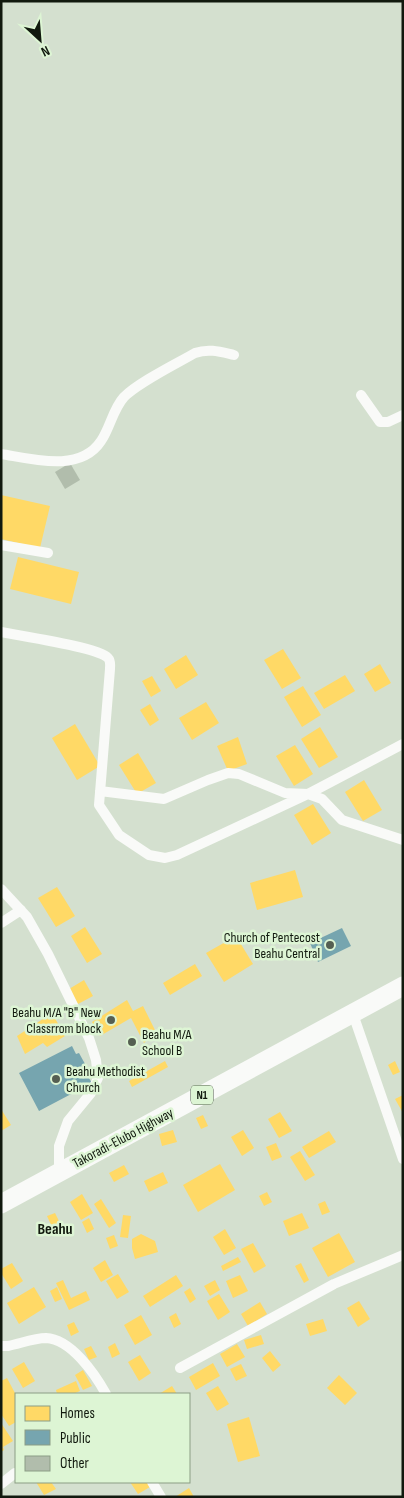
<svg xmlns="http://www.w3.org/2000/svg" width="404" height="1498" viewBox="0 0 404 1498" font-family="'Sofia Sans Condensed',sans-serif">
	<rect width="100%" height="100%" fill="#d4e0cf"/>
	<path fill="#ffd966" d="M1 495 50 506 40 548 1 539Z
		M18 557 79 572 71 604 10 589Z
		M283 649 301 678 282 689 264 660Z
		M186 655 198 675 176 689 164 669Z
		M380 664 391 683 375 692 364 674Z
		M345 675 355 691 324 709 314 693Z
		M152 676 161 691 151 697 142 681Z
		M303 686 321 715 302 727 284 697Z
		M206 702 219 723 192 740 179 718Z
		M150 704 159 720 150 726 140 710Z
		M75 724 100 766 77 780 52 738Z
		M320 727 338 757 319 768 301 739Z
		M238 737 247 764 228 771 217 746Z
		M295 745 313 774 294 786 276 756Z
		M138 753 156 783 137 794 119 765Z
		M364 780 382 810 363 821 345 792Z
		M313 804 331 833 312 845 294 815Z
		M295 870 303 897 257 910 250 883Z
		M57 887 75 916 56 927 38 898Z
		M85 927 102 954 87 963 71 936Z
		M236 936 253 964 224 982 206 953Z
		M195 964 202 976 170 995 163 983Z
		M84 980 93 996 78 1004 69 989Z
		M127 1000 133 1011 143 1006 156 1032 144 1043 131 1018 100 1036 92 1022Z
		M52 1013 65 1036 47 1047 43 1043 25 1054 17 1036Z
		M165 1061 168 1067 132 1087 129 1081Z
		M395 1061 400 1072 393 1075 388 1065Z
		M403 1095V1113L395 1099Z
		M1 1109 11 1125 1 1131Z
		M280 1112 292 1131 279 1138 268 1119Z
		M203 1115 208 1126 201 1129 196 1118Z
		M173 1130 177 1142 162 1146 159 1134Z
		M243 1130 254 1148 242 1156 231 1137Z
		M329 1131 336 1142 309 1158 302 1147Z
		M276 1143 282 1157 272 1161 266 1147Z
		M300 1151 315 1175 305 1181 290 1157Z
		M220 1164 235 1190 198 1212 183 1185Z
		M124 1165 129 1174 114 1182 109 1173Z
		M163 1172 168 1183 149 1192 144 1181Z
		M267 1192 272 1202 264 1206 259 1196Z
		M82 1194 93 1213 81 1220 70 1202Z
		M101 1199 116 1223 109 1228 94 1204Z
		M325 1201 330 1212 322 1215 318 1204Z
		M55 1213 60 1223 52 1227 47 1216Z
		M302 1213 309 1228 289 1236 283 1221Z
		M123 1215 131 1216 128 1238 120 1237Z
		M89 1218 94 1229 87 1233 82 1222Z
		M225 1229 236 1248 224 1255 213 1237Z
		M339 1233 355 1262 328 1277 312 1248Z
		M141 1234 155 1241 158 1252 135 1259 132 1248V1239Z
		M114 1235 118 1246 110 1249 106 1238Z
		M253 1243 266 1266 254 1273 241 1249Z
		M238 1257 241 1262 223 1271 221 1266Z
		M105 1260 113 1275 101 1282 93 1268Z
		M12 1263 23 1281 11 1289 1 1273V1269Z
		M301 1263 309 1280 304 1283 295 1266Z
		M118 1274 129 1292 117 1299 106 1281Z
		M176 1275 183 1286 150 1307 143 1296Z
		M240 1275 248 1291 233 1298 226 1281Z
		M63 1280 71 1298 86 1291 90 1300 69 1310 56 1283Z
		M215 1280 220 1290 210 1296 204 1286Z
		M34 1287 46 1307 19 1324 7 1303Z
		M57 1287 62 1299 55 1302 50 1291Z
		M190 1288 196 1299 190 1303 184 1292Z
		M219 1294 230 1312 218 1320 207 1301Z
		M359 1301 370 1319 358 1327 347 1308Z
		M260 1302 267 1314 248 1326 241 1314Z
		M176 1313 181 1324 174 1328 169 1317Z
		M141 1315 152 1335 135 1345 124 1325Z
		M323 1319 327 1331 310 1336 306 1324Z
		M74 1322 79 1332 71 1336 67 1325Z
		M261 1335 264 1344 247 1349 244 1340Z
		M115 1343 120 1354 112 1358 108 1347Z
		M237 1344 245 1357 227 1367 220 1354Z
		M91 1346 97 1357 89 1360 84 1349Z
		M270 1351 281 1365 273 1372 262 1358Z
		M140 1355 151 1373 139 1381 128 1362Z
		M24 1362 35 1381 23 1388 12 1369Z
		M213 1363 220 1376 196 1390 189 1377Z
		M241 1364 247 1376 236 1381 230 1369Z
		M83 1370 92 1386 83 1390 75 1375Z
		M339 1375 357 1393 345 1405 327 1388Z
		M7 1378 16 1395V1422L9 1426 1 1414V1381Z
		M76 1381 80 1391 73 1394H57L56 1390Z
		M172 1386 177 1394H159Z
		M218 1386 229 1404 217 1411 206 1393Z
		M249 1417 260 1456 238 1462 227 1424Z
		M1 1423 13 1441 3 1447 4 1450 1 1452Z
		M36 1482H51L56 1489 44 1495Z
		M130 1482H147L150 1487 138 1494Z
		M189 1488 194 1497H175Z"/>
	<path fill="#76a5af" d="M342 928 351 946 318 962 310 943Z
		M72 1046 76 1054 79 1053 90 1073 87 1075 92 1083 39 1111 19 1073Z"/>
	<path fill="#b1bdac" d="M70 463 80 480 65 489 55 472Z"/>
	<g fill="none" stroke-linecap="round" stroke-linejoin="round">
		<path stroke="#f9faf8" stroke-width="10" d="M361 395 380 422H388L403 415
			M1 454C32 459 80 473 101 441 110 428 113 409 124 397 139 382 176 364 195 353 209 348 221 352 234 355
			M1 545 48 553
			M1 632C20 636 98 647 108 658 111 661 110 665 110 669L99 805 119 835 149 855 165 858 177 855 308 794 403 744
			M100 791 164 799 208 780 228 773 239 774 285 793 308 794 322 799 342 820 403 840
			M1 889 27 917 48 954 89 1038 96 1060 98 1078 91 1093 68 1121 59 1146V1172
			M1 923 21 910
			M353 1014 403 1159
			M1 1346H8C19 1344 34 1338 46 1338 71 1339 95 1374 106 1394
			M180 1368 334 1284 403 1255
			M152 1482 161 1497
			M1 1484 15 1473"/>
		<path stroke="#f9faf8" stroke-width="19" d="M1 1204 403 986"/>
	</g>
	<g fill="#555f52" stroke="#ddf5d4" stroke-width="2">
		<circle cx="330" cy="945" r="5"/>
		<circle cx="111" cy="1020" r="5"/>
		<circle cx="132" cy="1042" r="5"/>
		<circle cx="56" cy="1079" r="5"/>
	</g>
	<g text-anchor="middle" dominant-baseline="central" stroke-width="5" stroke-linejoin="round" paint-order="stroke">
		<rect fill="#ddf5d4" stroke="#4e5b49" stroke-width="1" x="191" y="1085.5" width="22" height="19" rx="4"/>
		<g font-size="12" font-weight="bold" fill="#11190e">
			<text x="202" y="1095">N1</text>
		</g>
		<g font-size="14" fill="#11190e" stroke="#ddf5d4" text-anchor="end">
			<text x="320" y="937">Church of Pentecost<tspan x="320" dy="16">Beahu Central</tspan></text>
			<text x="101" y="1012">Beahu M/A "B" New<tspan x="101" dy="16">Classrrom block</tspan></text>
			<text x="142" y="1034" text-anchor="start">Beahu M/A<tspan x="142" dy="16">School B</tspan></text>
			<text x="66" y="1071" text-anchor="start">Beahu Methodist<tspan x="66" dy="16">Church</tspan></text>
		</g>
		<g font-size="14" fill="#11190e" stroke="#ddf5d4">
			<text transform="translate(123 1138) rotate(-28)">Takoradi-Elubo Highway</text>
		</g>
		<g font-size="16" font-weight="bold" fill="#11190e" stroke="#ddf5d4">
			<text x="55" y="1229">Beahu</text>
		</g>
	</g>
	<rect width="404" height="1498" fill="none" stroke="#11190e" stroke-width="5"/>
	<rect x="15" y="1393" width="175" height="90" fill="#ddf5d4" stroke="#8b9d85"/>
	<rect x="25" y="1406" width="25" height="15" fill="#ffd966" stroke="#8b9d85"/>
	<text x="60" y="1418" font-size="15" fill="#11190e">Homes</text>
	<rect x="25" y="1430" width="25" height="15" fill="#76a5af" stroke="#8b9d85"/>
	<text x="60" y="1443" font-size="15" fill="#11190e">Public</text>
	<rect x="25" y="1456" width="25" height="15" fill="#b1bdac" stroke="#8b9d85"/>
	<text x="60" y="1468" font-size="15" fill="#11190e">Other</text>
	<g transform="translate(40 40) rotate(154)" stroke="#ddf5d4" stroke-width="4" paint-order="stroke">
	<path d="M0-4L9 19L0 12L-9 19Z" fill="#11190e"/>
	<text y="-8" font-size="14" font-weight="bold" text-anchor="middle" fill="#11190e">N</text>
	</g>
</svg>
